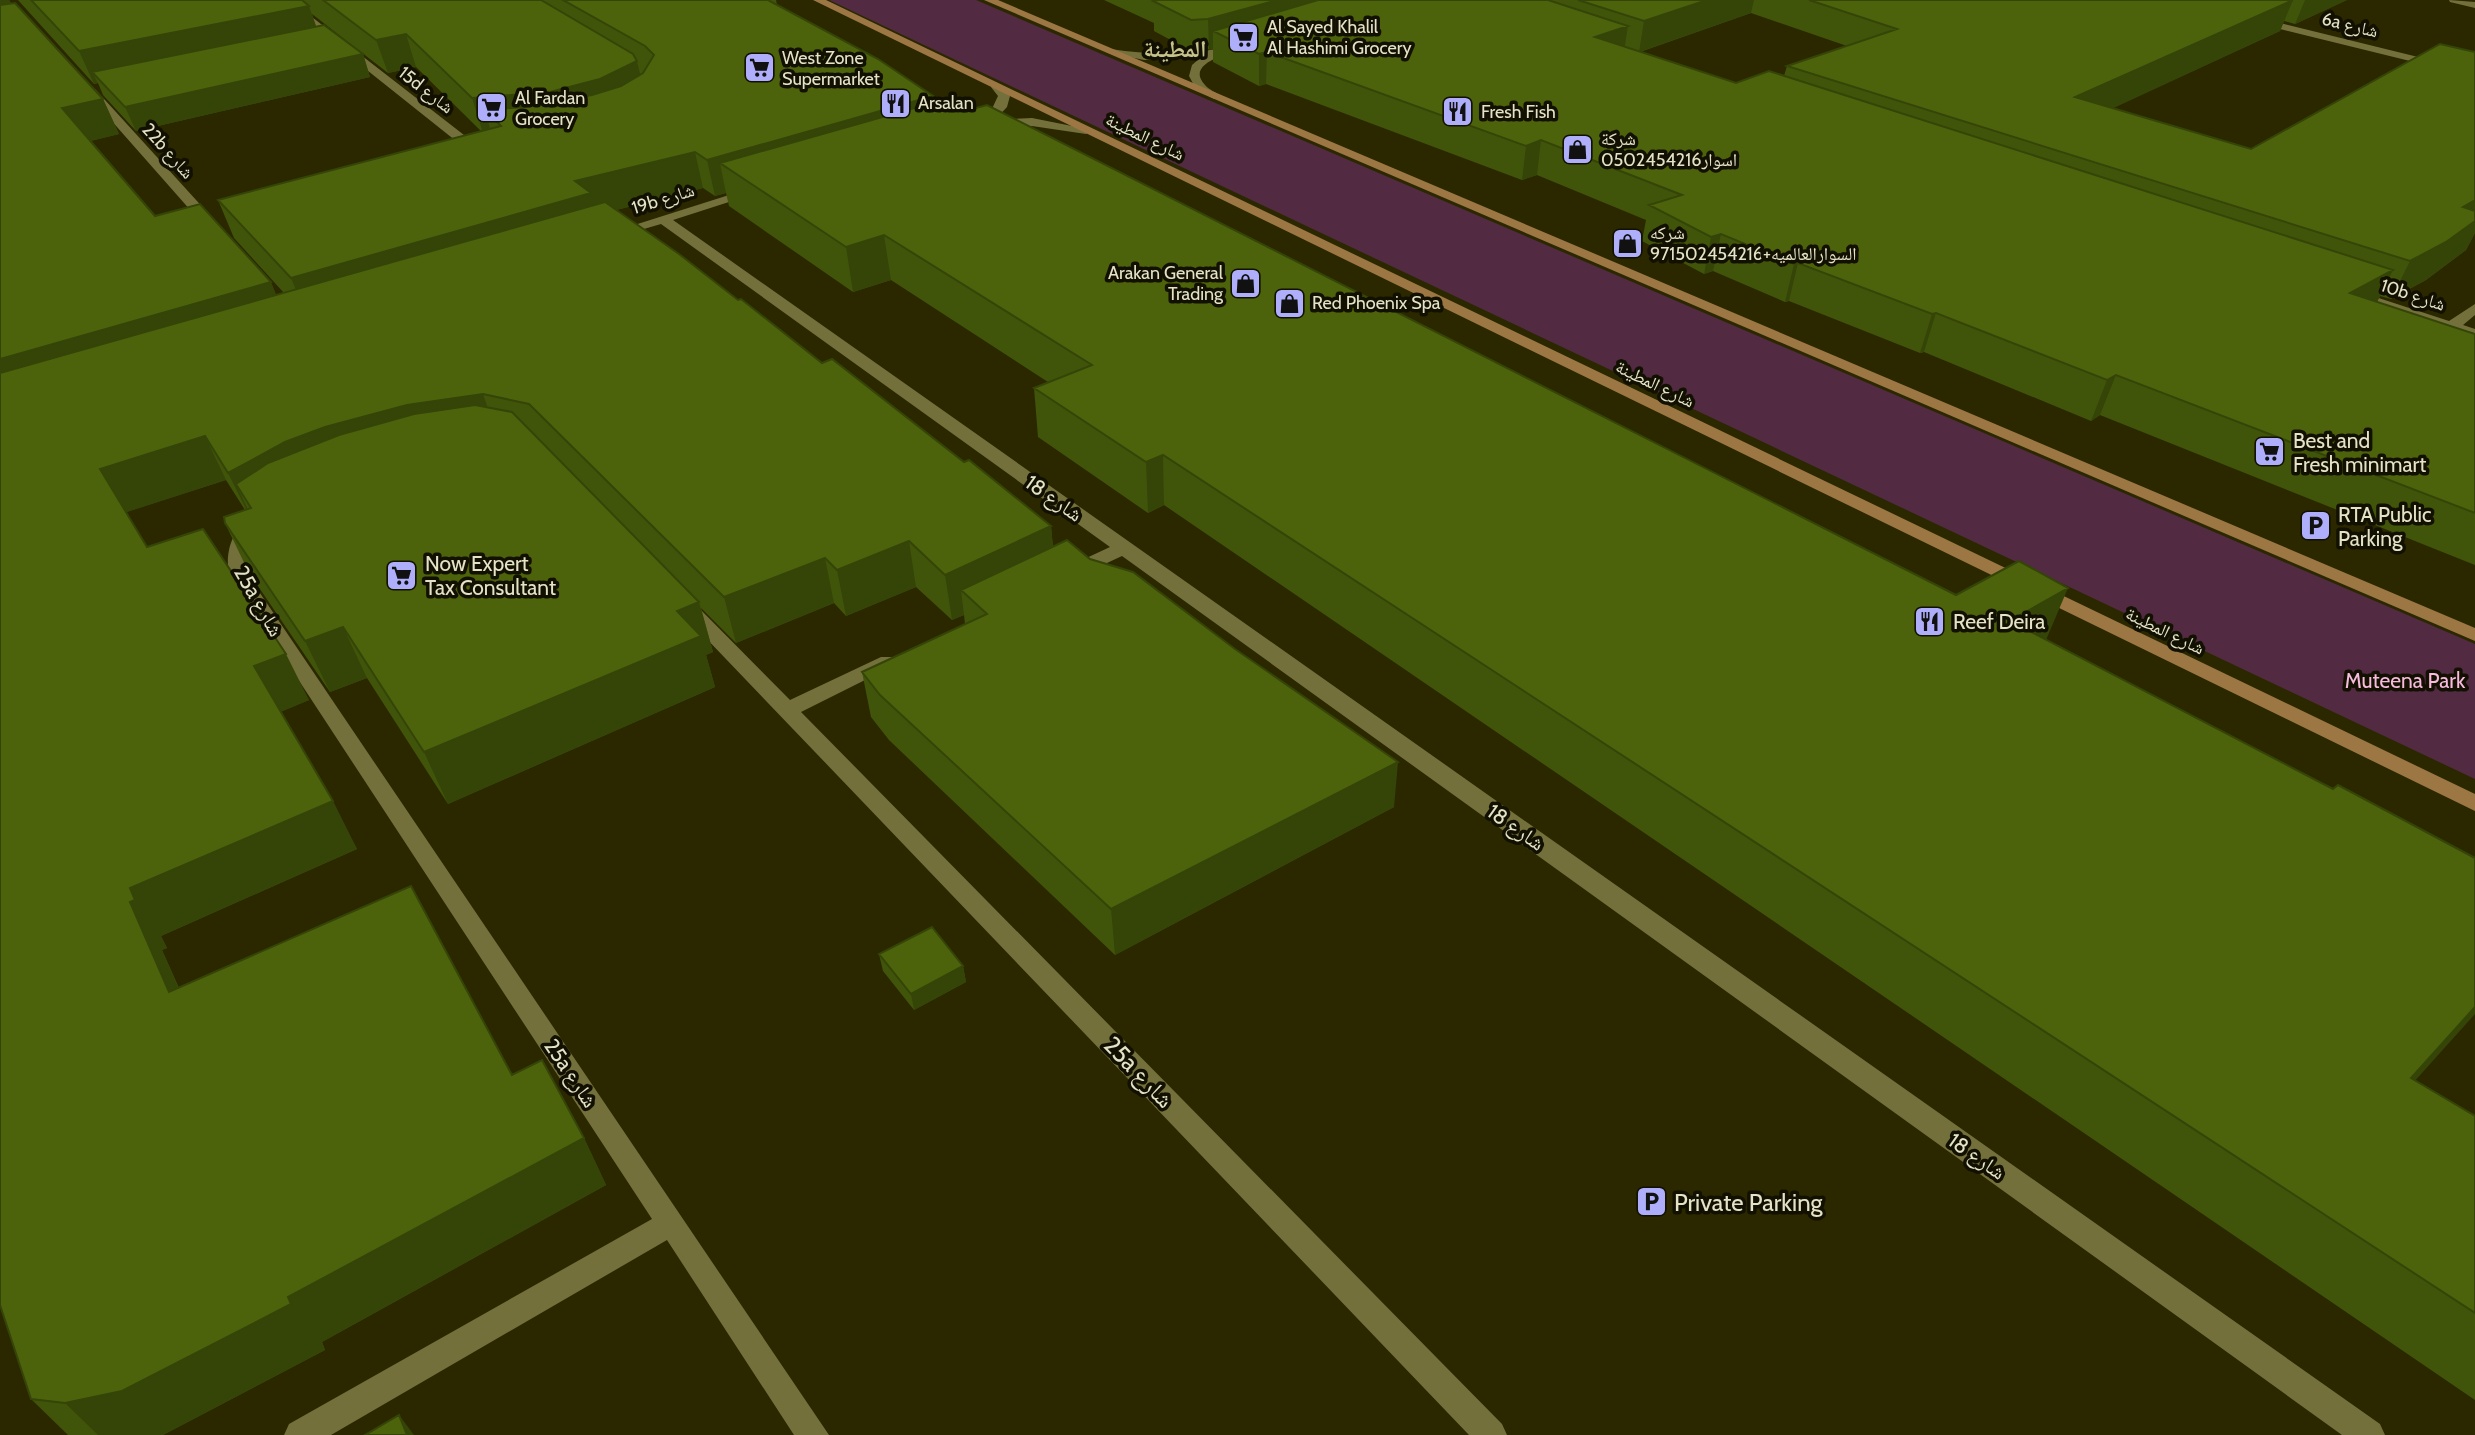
<svg xmlns="http://www.w3.org/2000/svg" width="2475" height="1435" viewBox="0 0 2475 1435" font-family="Cabin,'Noto Naskh Arabic',sans-serif">
	<rect width="100%" height="100%" fill="#2b2800"/>
	<path fill="#522a42" d="M829 0H976L2475 644V779Z"/>
	<g fill="none" stroke-linecap="round" stroke-linejoin="round">
		<path fill="#74703c" fill-rule="evenodd" d="M279 0H290L464 135 492 142 486 146 456 141Z
			M2449 0 2475 2V8L2450 2Z
			M2256 17 2475 71V77L2252 22V18Z
			M1240 44 1245 47 1244 49C1231 53 1184 63 1205 85 1209 90 1216 92 1220 96L1214 99 1196 89 1189 76 1192 65 1199 59 1144 60 1106 52 1111 49C1155 56 1196 55 1240 44Z
			M997 84 1010 96 1007 107 995 120 1032 118 1092 130 1086 134 1032 126 993 128 987 125 971 129V123L990 113 998 96 991 87Z
			M87 89H95L217 223V229H207L87 93Z
			M748 189 760 192 673 220 2380 1424 2385 1435H2342L1122 556 1079 576H1065L1063 572 1065 568 1110 547 661 224 613 238 606 234Z
			M2351 289 2449 321 2475 304V315L2463 325 2475 329V339L2346 296 2344 293Z
			M253 521 262 526 247 548V574L829 1435H794L667 1240 331 1435H284L289 1424 652 1219 229 574C225 555 231 526 253 521Z
			M687 601 694 603 790 700 881 657H895L898 661 895 665 801 712 1502 1424 1507 1435H1469L680 611 677 607 680 603Z"/>
		<path fill="#9c7743" fill-rule="evenodd" d="M813 0H826L2475 794V811Z
			M984 0H998L2475 628V641Z"/>
	</g>
	<path fill="#41550a" fill-rule="evenodd" d="M0 0H9L11 3 103 99 119 134 90 141 155 216 277 295 284 293 234 238 218 200 481 131 416 67 388 73 312 14 316 26 363 54 370 77 136 131 103 95 98 83 94 84 18 0H776L777 5 934 102 965 111 2046 640 2415 1081 2475 1116V1400L1164 505 1148 513 1038 437 1034 388 1048 382 891 280 853 292 729 206 726 193 715 196 703 188 616 210 822 363 964 462 1051 526 1053 547 1394 807 1115 955 889 740 871 717 862 672 965 624 964 615 952 620 916 587 846 616 834 603 736 643 701 608 713 652 706 655 715 687 448 804 367 678 330 692 249 573 225 523 245 510 226 480 126 512 147 547 309 700 280 712 357 849 161 936 167 948 162 950 179 988 512 1075 584 1138 606 1185 322 1342 325 1350 163 1435H68L31 1399Z
		M1104 0H2347L2295 24 2284 21 2280 31 2112 108 2251 149 2475 52V233L2466 250 2426 280 2391 299 2380 296 2377 302 2475 334V565L2100 415 2091 421 1924 352 1920 353 1789 301 1785 302 1713 271 1704 274 1642 241 1646 220 1537 175 1522 180 1266 84 1259 86 1213 62V49L1191 51 1154 31V23ZM1751 13 1847 46 1787 66 1784 76 1736 83 1640 52Z
		M879 954 963 966 966 982 914 1010 883 971Z"/>
	<path fill="#354508" d="M0 0H9L21 24 0 30Z
		M1278 0H1383L1213 31V49L1209 50 1208 19Z
		M1707 0H1754L1751 13 1639 52 1644 21Z
		M2293 0 2280 31 2064 131 2075 97Z
		M2305 0H2347L2295 24Z
		M309 6 320 38 92 72 98 83 94 84 79 51Z
		M1628 26 1623 58 1595 37Z
		M406 34 416 67 388 73 376 40Z
		M1267 52 1266 84 1259 86V54Z
		M363 54 370 77 136 131 125 107Z
		M637 61 645 94 501 126 485 110 491 132 483 133 472 98Z
		M933 96 937 130 720 163 726 193 715 196 707 160Z
		M103 99 119 134 79 144 62 108Z
		M1541 140 1537 175 1522 180 1526 146Z
		M695 152 703 188 597 215 307 317 291 278 575 181Z
		M2475 200V233L2466 250 2426 280 2391 299 2410 261 2463 207Z
		M1721 234 1713 271 1704 274 1711 237Z
		M884 235 891 280 853 292 846 247Z
		M1798 263 1789 301 1785 302 1794 264Z
		M2393 270 2374 308 2350 293Z
		M271 282 288 323 0 408V359Z
		M1936 313 1924 352 1920 353 1932 314Z
		M2116 375 2100 415 2091 421 2107 380Z
		M483 394 498 437 236 484 251 516 250 517 228 473 285 442 325 427 407 405Z
		M205 436 226 480 124 513 100 469Z
		M1163 455 1164 505 1148 513 1146 462Z
		M1051 526 1055 571 961 590 964 615 952 620 945 575Z
		M909 541 916 587 846 616 837 570Z
		M825 558 834 603 736 643 724 597Z
		M2068 588 2046 640 2010 621Z
		M699 602 713 652 706 655 715 687 448 804 424 752 677 611Z
		M343 627 367 678 330 692 305 641Z
		M286 654 309 700 278 713 254 666Z
		M1398 762 1394 807 1115 955 1111 909Z
		M333 801 357 849 161 936 167 948 162 950 201 1040 169 992 130 902V888Z
		M963 966 966 982 914 1010 911 994Z
		M2475 1007V1014L2368 1133 2411 1078Z
		M584 1138 606 1185 322 1342 325 1350 163 1435H98L65 1403 288 1297Z
		M399 1415 414 1435H407Z"/>
	<path fill="#4c630c" stroke="#354508" stroke-width="2" d="M31 0H302L309 6 79 51Z
		M323 0H541L633 54 637 61 600 79 550 92 472 98 406 34 376 40Z
		M563 0H768L878 59 933 96 707 160 695 152 575 181 591 193 291 278 218 200 501 126 485 110 524 107 592 95 621 86 643 73 654 55 645 46Z
		M1157 0H1278L1208 19 1191 20 1153 1Z
		M1318 0H1548L1628 26 1595 37 1736 83 1769 71 2393 270 2350 293 2475 334V513L2116 375 2107 380 1936 313 1932 314 1798 263 1794 264 1721 234 1711 237 1649 205 1682 195 1541 140 1526 146 1267 52 1259 54 1213 31Z
		M1578 0H1707L1644 21Z
		M1809 0H2293L2075 97 2251 149 2440 44 2475 52V200L2463 207 2475 211V221L2446 242 2410 261 1787 66 1897 29Z
		M15 3 103 99 62 108 155 216 200 204 271 282 0 359V5Z
		M324 25 363 54 125 107 92 72Z
		M946 99 965 111 987 105 1956 595 2019 561 2068 588 2010 621 2333 789 2338 785 2475 858V1007L2411 1078 2475 1116V1313L1163 455 1146 462 1034 388 1092 365 884 235 846 247 720 163Z
		M605 202 679 254 738 300 741 299 822 363 832 359 964 462 969 460 1051 526 945 575 909 541 837 570 825 558 724 597 529 404 483 394 407 405 325 427 285 442 228 473 205 436 100 469 147 547 203 529 286 654 254 666 333 801 130 888 135 900 130 902 169 992 411 886 512 1075 542 1060 584 1138 288 1297 291 1304 122 1391 65 1403 31 1399 0 1305V373Z
		M475 405 512 412 699 602 677 611 701 636 424 752 343 627 305 641 225 523 224 517 251 508 236 484 268 463 339 435 414 414Z
		M1067 540 1090 559 1133 572 1235 649 1398 762 1111 909 880 695 862 672 987 614 961 590Z
		M932 927 963 966 911 994 879 954Z
		M399 1415 407 1435H365Z"/>
	<defs>
		<symbol id="supermarket-square" viewBox="-11 -11 22 22"><rect x="-9" y="-9" width="18" height="18" rx="4" fill="#afaefa" stroke="#121000"/><path d="M-6-5.5h2.5l.6 2H6L4.5 2H-2.5L-4.4-4H-6ZM-1.5 3.2a1.3 1.3 0 1 0 .1 0ZM3 3.2a1.3 1.3 0 1 0 .1 0Z" fill="#111"/></symbol>
		<symbol id="restaurant-square" viewBox="-11 -11 22 22"><rect x="-9" y="-9" width="18" height="18" rx="4" fill="#afaefa" stroke="#121000"/><path d="M-5-6h1v4h1v-4h1v4h1v-4h1v5L-1.5 .5V6h-2V.5L-5-1ZM5-6V6H3V1.5H1.5Q1.5-4 5-6Z" fill="#111"/></symbol>
		<symbol id="shop-square" viewBox="-11 -11 22 22"><rect x="-9" y="-9" width="18" height="18" rx="4" fill="#afaefa" stroke="#121000"/><path d="M-5-2.5h2.3a2.7 3.5 0 0 1 5.4 0H5L5.5 6h-11ZM-1.5-2.5h3a1.5 2.3 0 0 0-3 0Z" fill="#111"/></symbol>
		<symbol id="parking-square" viewBox="-11 -11 22 22"><rect x="-9" y="-9" width="18" height="18" rx="4" fill="#afaefa" stroke="#121000"/><path d="M-3.5-5.5H1a3.5 3.5 0 0 1 0 7H-1V5.5H-3.5ZM-1-3.4V-.6H.8a1.4 1.4 0 0 0 0-2.8Z" fill="#111"/></symbol>
	</defs>
	<g fill-rule="evenodd">
		<use href="#supermarket-square" x="1226" y="20" width="35" height="35"/>
		<use href="#supermarket-square" x="742" y="50" width="35" height="35"/>
		<use href="#restaurant-square" x="878" y="86" width="35" height="35"/>
		<use href="#supermarket-square" x="474" y="90" width="35" height="35"/>
		<use href="#restaurant-square" x="1440" y="94" width="35" height="35"/>
		<use href="#shop-square" x="1560" y="132" width="35" height="35"/>
		<use href="#shop-square" x="1610" y="226" width="35" height="35"/>
		<use href="#shop-square" x="1228" y="266" width="35" height="35"/>
		<use href="#shop-square" x="1272" y="286" width="35" height="35"/>
		<use href="#supermarket-square" x="2252" y="434" width="35" height="35"/>
		<use href="#parking-square" x="2298" y="508" width="35" height="35"/>
		<use href="#supermarket-square" x="384" y="558" width="35" height="35"/>
		<use href="#restaurant-square" x="1912" y="604" width="35" height="35"/>
		<use href="#parking-square" x="1634" y="1184" width="35" height="35"/>
	</g>
	<g text-anchor="middle" dominant-baseline="central" stroke-width="7" stroke-linejoin="round" paint-order="stroke">
		<g font-size="18" fill="#e4e3c7" stroke="#121000">
			<text transform="translate(2350 25) rotate(14)">6a شارع</text>
			<text transform="translate(426 90) rotate(38)">15d شارع</text>
			<text transform="translate(1145 137) rotate(26)">شارع المطينة</text>
			<text transform="translate(168 151) rotate(48)">22b شارع</text>
			<text transform="translate(663 199) rotate(-17)">19b شارع</text>
			<text transform="translate(2413 295) rotate(18)">10b شارع</text>
			<text transform="translate(1655 384) rotate(26)">شارع المطينة</text>
			<text transform="translate(2165 631) rotate(26)">شارع المطينة</text>
		</g>
		<g font-size="18" fill="#e4e3c7" stroke="#121000" text-anchor="start">
			<text x="1267" y="27">Al Sayed Khalil<tspan x="1267" dy="21">Al Hashimi Grocery</tspan></text>
			<text x="782" y="58">West Zone<tspan x="782" dy="21">Supermarket</tspan></text>
			<text x="515" y="98">Al Fardan<tspan x="515" dy="21">Grocery</tspan></text>
			<text x="918" y="103">Arsalan</text>
			<text x="1481" y="112">Fresh Fish</text>
			<text x="1601" y="139">شركة<tspan x="1601" dy="21">اسوار0502454216</tspan></text>
			<text x="1650" y="233">شركه<tspan x="1650" dy="21">السوارالعالميه+971502454216</tspan></text>
			<text x="1223" y="273" text-anchor="end">Arakan General<tspan x="1223" dy="21">Trading</tspan></text>
			<text x="1312" y="303">Red Phoenix Spa</text>
		</g>
		<g font-size="21" fill="#e4e3c7" stroke="#121000" text-anchor="start">
			<text x="2293" y="440">Best and<tspan x="2293" dy="24">Fresh minimart</tspan></text>
			<text x="2338" y="514">RTA Public<tspan x="2338" dy="24">Parking</tspan></text>
			<text x="425" y="563">Now Expert<tspan x="425" dy="24">Tax Consultant</tspan></text>
			<text x="1953" y="621">Reef Deira</text>
		</g>
		<g font-size="21" fill="#e4e3c7" stroke="#121000">
			<text transform="translate(1054 498) rotate(35)">شارع 18</text>
			<text transform="translate(259 601) rotate(60)">25a شارع</text>
			<text transform="translate(1516 827) rotate(35)">شارع 18</text>
			<text transform="translate(571 1073) rotate(56)">25a شارع</text>
			<text transform="translate(1977 1156) rotate(35)">شارع 18</text>
		</g>
		<g font-size="21" fill="#f8badd" stroke="#121000">
			<text x="2405" y="680">Muteena Park</text>
		</g>
		<g font-size="23" font-weight="bold" fill="#c6c28b" stroke="#121000">
			<text x="1175" y="49">المطينة</text>
		</g>
		<g font-size="24" fill="#e4e3c7" stroke="#121000">
			<text transform="translate(1139 1072) rotate(46)">25a شارع</text>
		</g>
		<g font-size="24" fill="#e4e3c7" stroke="#121000" text-anchor="start">
			<text x="1674" y="1202">Private Parking</text>
		</g>
	</g>
</svg>
